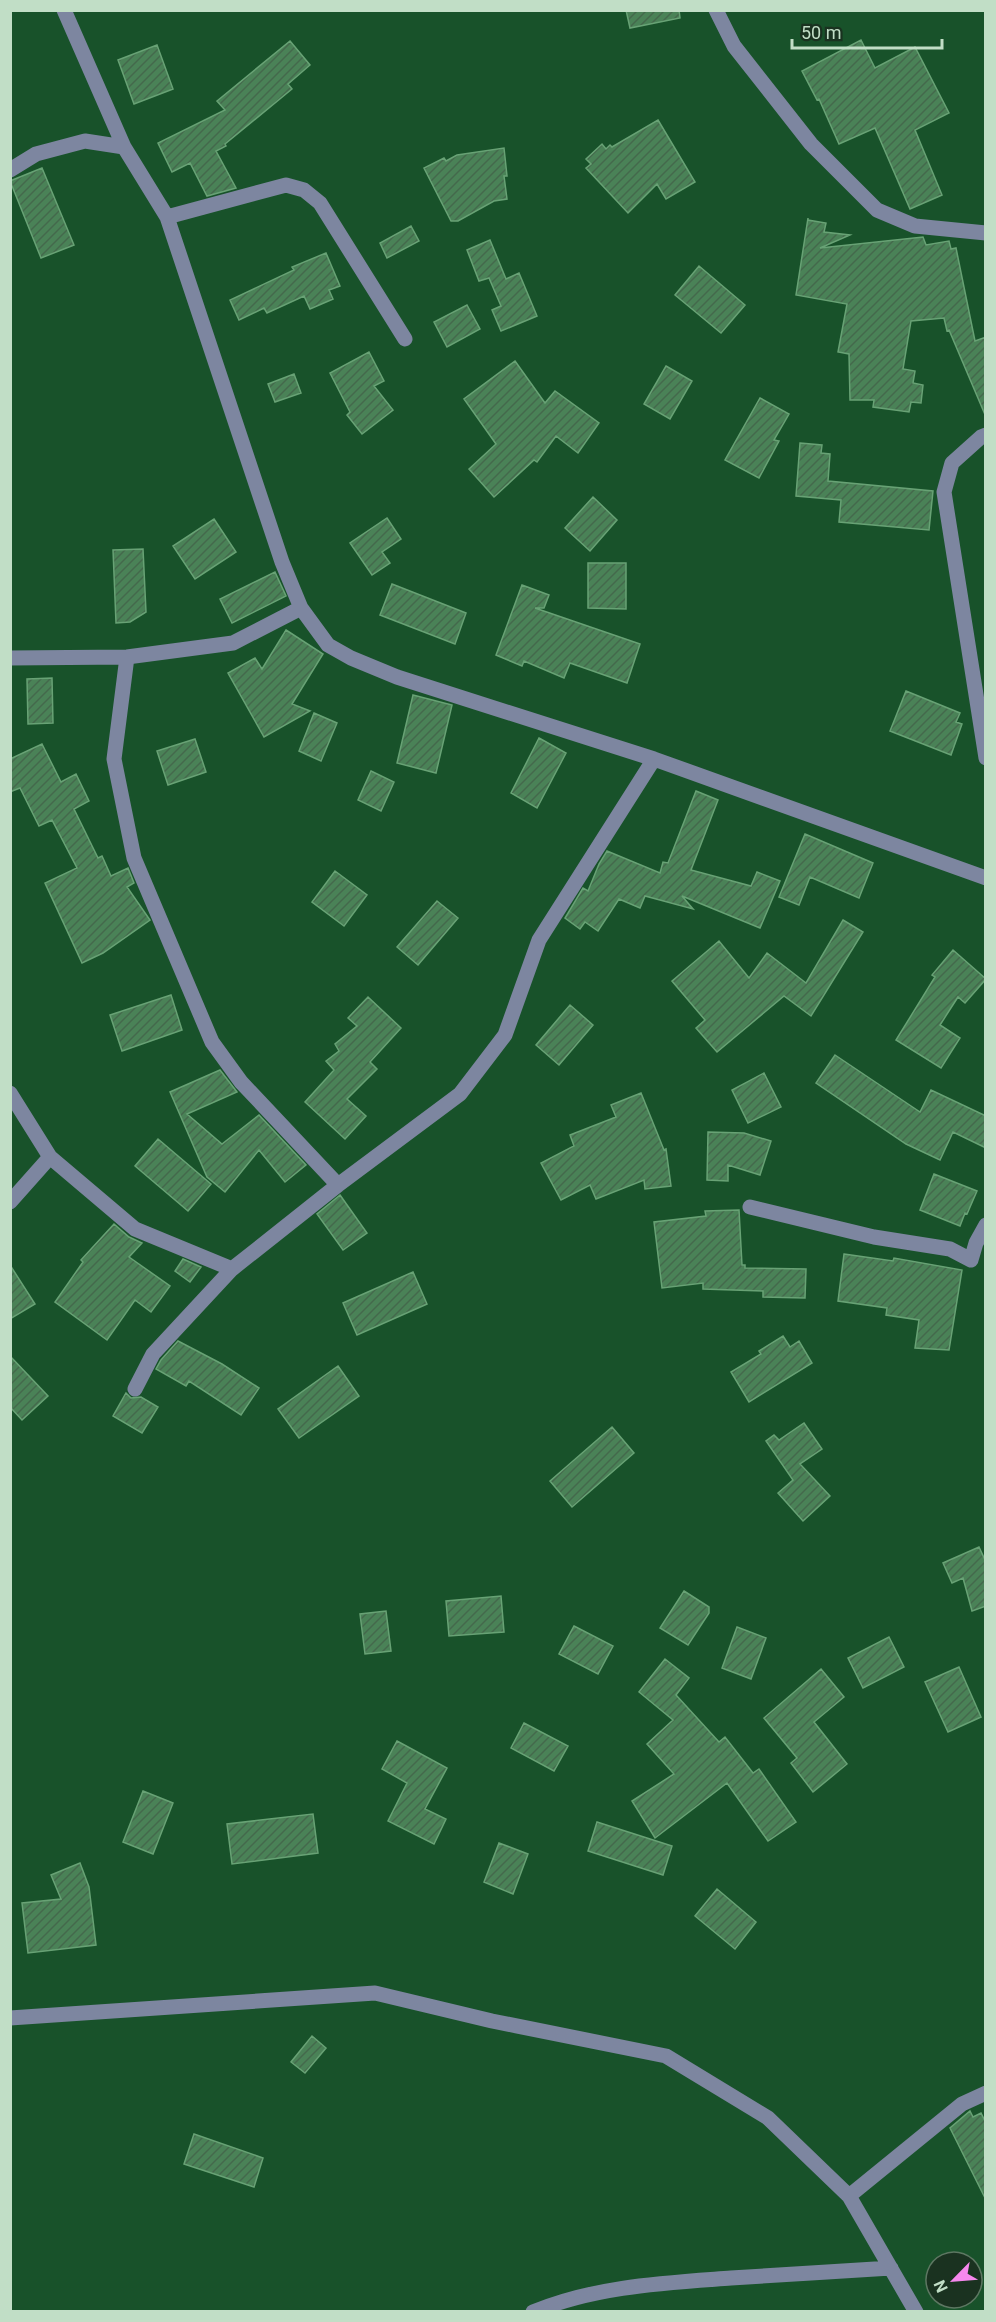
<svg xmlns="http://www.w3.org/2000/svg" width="996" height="2322" viewBox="0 0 996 2322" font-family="Roboto,sans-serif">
	<defs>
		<pattern id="building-hatch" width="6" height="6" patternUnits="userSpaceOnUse" patternTransform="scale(1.5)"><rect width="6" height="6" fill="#4a8257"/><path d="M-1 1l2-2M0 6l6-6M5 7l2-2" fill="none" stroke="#44694c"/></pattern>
	</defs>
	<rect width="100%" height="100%" fill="#18522a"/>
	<path fill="url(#building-hatch)" stroke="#68a275" stroke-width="1.5" d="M626 10H679L680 18 630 28Z
		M861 40 875 68 915 47 949 113 915 130 942 195 910 209 875 128 839 144 819 99 817 100 802 71Z
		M290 41 310 65 288 84 292 89 225 144 226 146 216 151 236 188 207 196 190 163 172 172 158 143 225 110 217 101Z
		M157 45 173 89 134 104 118 60Z
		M658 120 695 182 666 199 657 184 628 213 586 168 591 164 586 159 602 144 606 149 610 145 612 147Z
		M504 148 507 176H504L507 199 494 201 458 221H451L424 168 444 158 446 161 457 155Z
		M42 168 74 245 41 258 10 181Z
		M808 218V220L826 223 824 232 850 235 820 248 923 237 926 245 949 241 951 249 956 248 975 341 986 337V417L949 330 947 331 944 318 911 321 903 369 915 371 913 383 923 385 921 403 911 402 909 412 873 407 874 400H850L849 354 838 352 847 304 796 295Z
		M411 226 419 241 387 258 380 243Z
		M490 240 506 279 519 273 537 316 501 331 492 310 501 306 489 278 479 281 467 250Z
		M326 253 340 286 329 290 333 299 310 309 304 296 267 313 264 308 239 320 230 300 294 270 292 267Z
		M699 266 745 305 721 333 675 295Z
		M467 305 480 329 447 347 434 322Z
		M369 352 384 381 374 386 393 410 362 434 347 415 350 412 330 373Z
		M515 361 545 403 555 391 599 423 578 453 556 436 537 462 534 460 494 497 469 469 496 444 464 399Z
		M666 366 692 381 670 419 644 404Z
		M294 374 301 393 275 402 268 384Z
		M760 398 789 414 774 440 779 441 759 478 725 460Z
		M800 443 822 445 821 453 830 454 828 481 933 491 929 530 839 522 841 500 796 496Z
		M593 497 617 520 590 551 565 528Z
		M387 518 401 539 382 552 390 563 372 575 350 543Z
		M214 519 236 552 195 579 173 546Z
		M143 549 146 612 130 622 116 623 113 550Z
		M588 563H626V609L588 608Z
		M275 572 286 596 232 623 220 599Z
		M392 584 466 613 455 644 380 615Z
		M522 585 549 595 544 608H535L640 644 627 683 570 663 564 678 524 661 522 666 496 655Z
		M286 630 323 654 292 704 310 711 264 737 228 673 255 658 262 669Z
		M52 678 53 723 28 724 27 679Z
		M906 691 960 713 956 722 962 724 951 755 890 731Z
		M413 695 452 705 436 773 397 763Z
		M314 713 337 723 321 761 299 751Z
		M539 738 566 753 537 808 511 793Z
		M195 739 206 772 168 785 157 751Z
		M42 744 61 782 76 774 89 801 74 809 98 858 102 856 111 876 128 868 134 883 127 887 150 920 103 953 82 963 45 883 77 868 52 820 39 826 20 788 10 792V759Z
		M371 771 394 782 381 811 358 800Z
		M696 791 718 800 691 870 751 886 757 872 780 881 760 928 682 896 693 909 645 896 640 908 619 899 598 931 585 922 580 929 565 918 583 888 588 891 599 864 607 851 660 873 663 862 668 863Z
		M805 834 873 863 859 898 810 877 799 905 779 897Z
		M335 871 367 895 344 926 312 902Z
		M437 901 458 918 418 965 397 947Z
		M843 920 863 932 811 1016 784 996 717 1052 696 1028 705 1020 672 981 719 941 749 978 767 953 806 983Z
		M953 950 986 979 965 1003 958 997 940 1025 960 1038 941 1068 896 1040 935 977 932 975Z
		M171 995 182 1030 122 1051 110 1015Z
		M368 997 401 1028 370 1062 377 1069 347 1099 366 1116 345 1139 305 1102 334 1070 326 1061 339 1051 335 1044 357 1026 348 1018Z
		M570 1005 593 1025 559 1065 536 1045Z
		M835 1055 920 1112 931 1090 986 1116V1148L953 1132 940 1160 906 1144 816 1083Z
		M220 1070 237 1092 187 1114 222 1144 259 1115 306 1165 285 1182 259 1150 225 1192 207 1177 170 1092Z
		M764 1073 781 1107 748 1123 732 1090Z
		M641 1093 664 1150 666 1149 671 1186 645 1189 644 1180 596 1199 590 1185 561 1200 541 1163 574 1146 570 1135 616 1117 611 1105Z
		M708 1132 744 1133 771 1141 760 1175 728 1165V1181L707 1180Z
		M158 1139 211 1184 188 1211 135 1166Z
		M934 1174 977 1191 967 1214 965 1213 960 1226 920 1210Z
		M340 1195 367 1233 343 1250 317 1214Z
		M739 1210 742 1265H745V1268L806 1269 805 1298 763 1297V1291L703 1289V1283L662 1288 654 1222 706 1216 705 1211Z
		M114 1224 129 1237 142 1243 129 1257 170 1286 151 1312 135 1300 107 1340 55 1302 83 1262 81 1260Z
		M844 1254 893 1261 894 1258 962 1270 949 1350 915 1348 919 1320 886 1315 887 1308 838 1301Z
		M183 1259 201 1267 190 1282 175 1271Z
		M10 1265 35 1304 10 1319Z
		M413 1272 427 1304 357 1335 343 1303Z
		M783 1336 790 1347 799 1341 812 1363 749 1402 731 1372 761 1354 759 1351Z
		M178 1341 222 1364 259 1388 241 1415 189 1381 186 1386 156 1369 161 1360Z
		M10 1356 48 1396 22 1420 10 1407Z
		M338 1366 359 1396 299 1438 278 1409Z
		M126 1393 131 1398 141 1397 158 1407 142 1433 113 1416Z
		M804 1423 822 1449 800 1464 830 1496 803 1521 778 1493 793 1480 766 1441 774 1435 779 1440Z
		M612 1427 634 1453 572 1507 550 1481Z
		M979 1547 986 1562V1606L972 1611 963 1578 952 1583 943 1563Z
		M684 1591 709 1607V1613L688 1645 660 1628Z
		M501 1596 504 1632 449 1636 446 1601Z
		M386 1611 391 1651 365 1654 360 1614Z
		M574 1626 613 1646 598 1674 559 1654Z
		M737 1627 766 1638 751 1679 722 1668Z
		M889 1637 904 1667 863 1688 848 1658Z
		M665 1659 689 1678 676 1695 719 1742 725 1737 753 1773 759 1769 796 1822 768 1841 727 1783 655 1838 632 1801 674 1774 647 1744 673 1720 639 1692Z
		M959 1667 981 1717 948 1732 925 1682Z
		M821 1669 844 1697 814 1722 847 1764 813 1792 791 1763 797 1758 764 1718Z
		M524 1723 568 1746 554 1771 511 1748Z
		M397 1741 447 1768 425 1809 446 1819 434 1844 388 1821 407 1783 382 1769Z
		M143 1791 173 1803 153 1854 123 1842Z
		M313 1814 318 1853 232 1864 227 1824Z
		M597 1822 672 1846 663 1875 588 1851Z
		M499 1843 528 1854 513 1894 484 1882Z
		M80 1863 89 1887 96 1945 28 1953 22 1903 61 1899 51 1875Z
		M717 1889 756 1922 735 1949 695 1916Z
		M312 2036 326 2048 305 2073 291 2062Z
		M970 2111 973 2117 981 2113 986 2123V2200L950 2128Z
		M194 2134 263 2158 254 2187 184 2164Z"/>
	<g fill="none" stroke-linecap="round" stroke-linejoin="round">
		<path stroke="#7d86a0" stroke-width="15" d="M64 10 124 147 167 217 282 562 301 608 328 645 351 658 397 677 654 759 986 878
			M716 10 734 46 811 144 877 210 915 226 986 233
			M10 170 36 154 85 141 124 147
			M167 217 286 185 304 190 320 203 405 339
			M986 435 981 437 952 463 944 492 986 758
			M127 657 114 759 134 858 212 1042 241 1082 338 1185
			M10 658 127 657 233 643 301 608
			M10 1093 50 1157 135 1229 232 1269
			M10 1202 50 1157
			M750 1207 874 1237 950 1249 971 1260 976 1243 986 1225
			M135 1389 153 1354 232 1269 338 1185 460 1094 505 1035 539 940 654 759
			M10 2018 375 1993 492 2021 666 2056 768 2118 849 2196 916 2312
			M849 2196 962 2104 986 2093
			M533 2312C596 2286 664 2283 731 2278 784 2275 838 2271 891 2268"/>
	</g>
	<rect width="996" height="2322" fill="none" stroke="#c1dec6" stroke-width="24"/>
	<g transform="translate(954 2280) rotate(245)"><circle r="28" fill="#1a3220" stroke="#5d7762" stroke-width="1.5"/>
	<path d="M0-4.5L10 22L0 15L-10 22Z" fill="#f688ed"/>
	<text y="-9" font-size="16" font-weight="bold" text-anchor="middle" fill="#c1dec6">N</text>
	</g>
	<path d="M792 39v9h150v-9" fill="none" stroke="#c1dec6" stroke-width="3"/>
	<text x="801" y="39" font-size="18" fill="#c1dec6" stroke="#1a3220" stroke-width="4.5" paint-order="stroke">50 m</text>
</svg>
